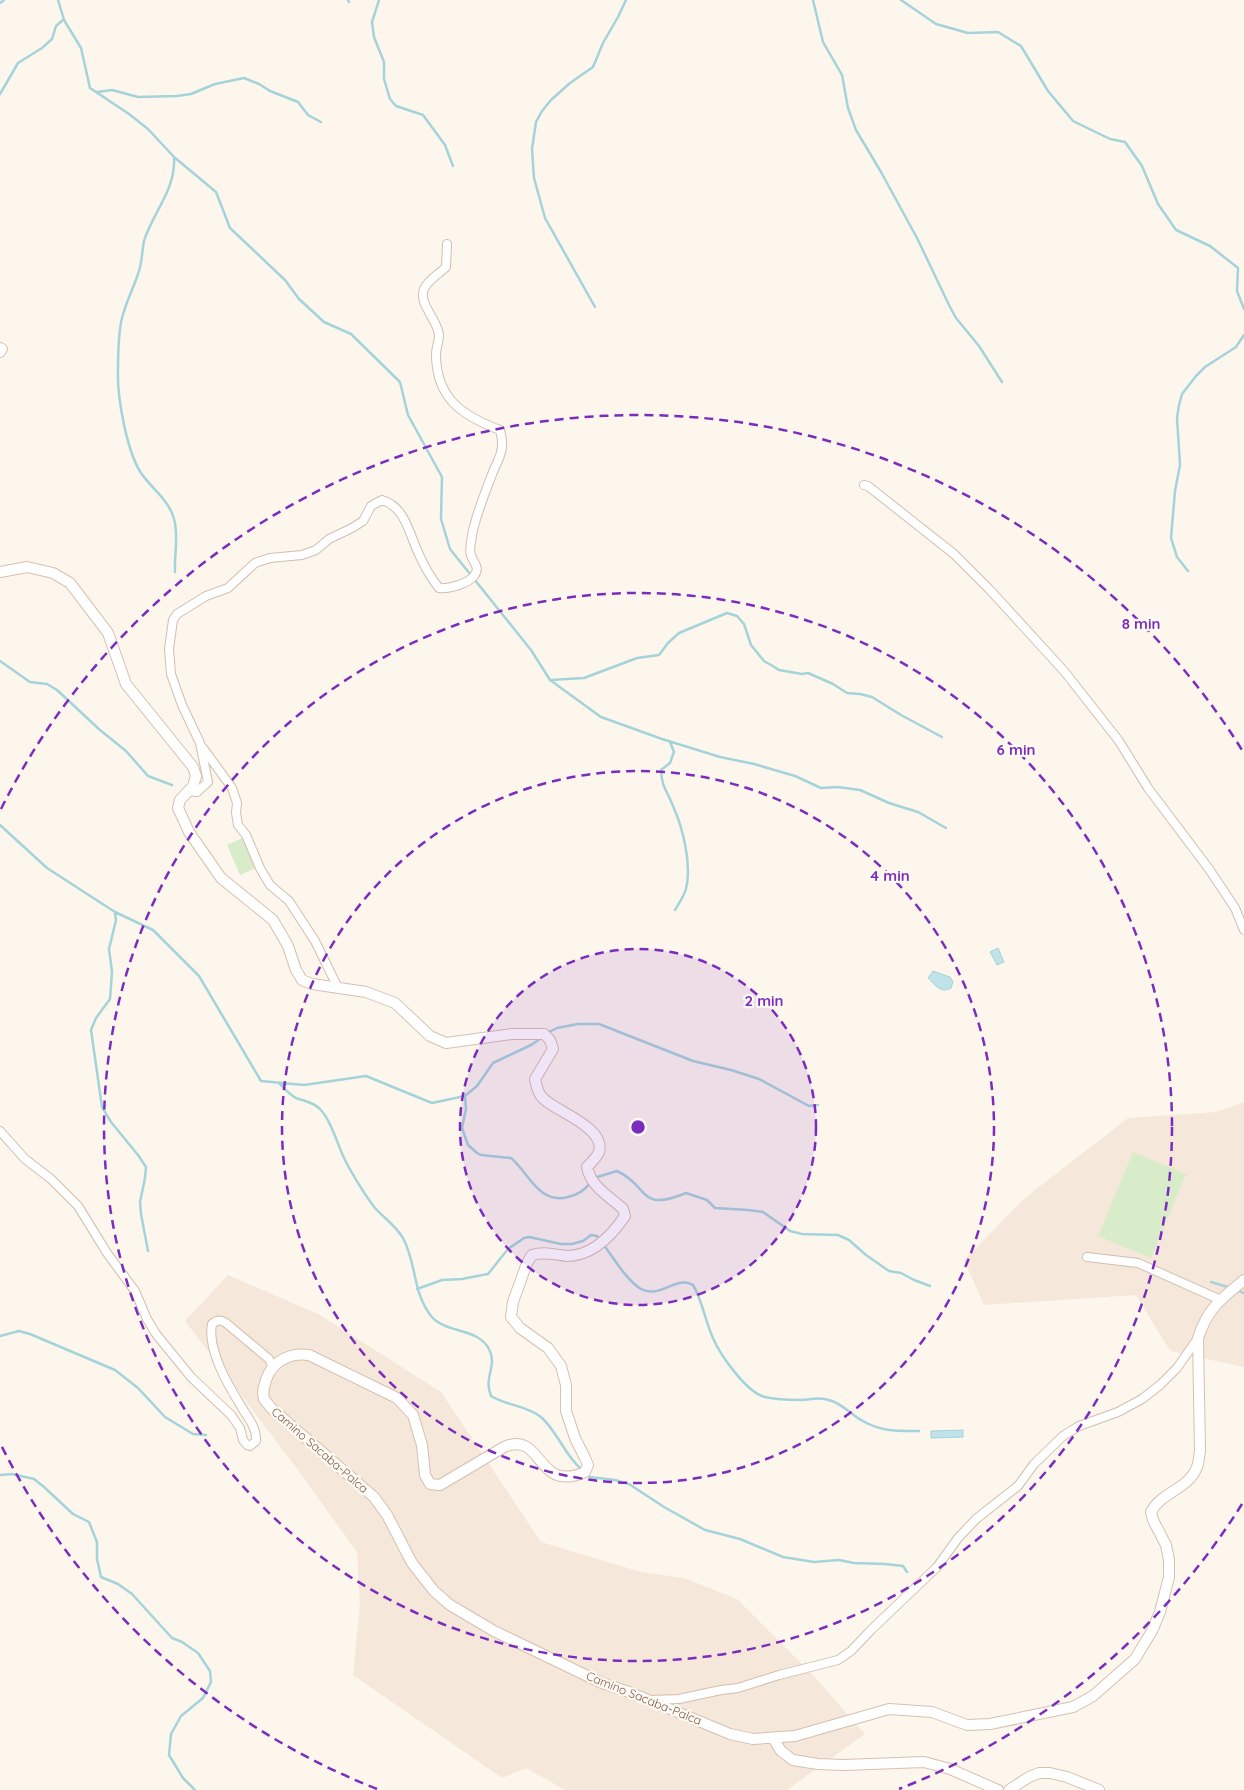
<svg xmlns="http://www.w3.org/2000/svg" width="1244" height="1790" viewBox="0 0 1244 1790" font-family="Quicksand,sans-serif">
	<rect width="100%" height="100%" fill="#fdf6ec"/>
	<path fill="#f5e8da" d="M1244 1102V1367L1170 1351 1136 1295 984 1305 964 1260 1026 1197 1128 1118 1216 1112Z
		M228 1275 320 1315 441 1392 541 1542 641 1572 684 1578 737 1599 813 1675 865 1734 787 1790H565L526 1768 502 1778 353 1675 360 1604 357 1552 298 1470 185 1321Z"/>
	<path fill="#d8ecc9" d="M245 837 258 867 240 875 227 845Z
		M1133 1152 1186 1174 1151 1258 1098 1236Z"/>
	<path fill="#bfe3e8" stroke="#a5d3da" d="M998 948 1004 962 997 965 990 952Z
		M933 971 950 977 953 982 951 988C941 994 935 985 928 978Z
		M963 1430V1437L931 1438V1431Z"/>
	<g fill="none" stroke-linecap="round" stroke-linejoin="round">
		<path stroke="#a5d3da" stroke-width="2.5" d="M58 0 64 20 81 48 90 88 129 114 148 129 174 157 216 192 230 228 285 280 299 299 324 322 351 334 400 382 408 415 442 477 441 519 450 549 531 650 550 680 601 717 662 739 720 757 754 764 795 776 821 788 838 787 860 790 889 803 918 812 946 828
			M348 0 349 2
			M379 0 372 22 374 37 384 62V79L390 99 396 106 423 115 445 145 453 166
			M813 0 823 42 842 75 848 108 856 130 881 172 917 238 950 307 956 318 979 346 1002 382
			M901 0 936 24 968 33 998 32 1021 46 1048 91 1073 121 1110 139 1125 142 1142 166 1158 204 1176 230 1210 246 1238 268 1237 291 1244 309
			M0 3 4 0
			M97 92 112 90 138 97 177 96 191 94 215 84 244 78 259 84 270 91 298 102 308 115 321 122
			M0 94 18 63 42 48 52 39 56 26 63 20
			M174 157C176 190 153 212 144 241 142 251 142 262 139 271 134 287 126 302 122 318 118 334 118 354 118 371 117 397 127 452 141 473 152 489 169 500 174 519 179 535 174 555 175 572
			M595 307 545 218 534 178 532 149 536 122 542 111 551 100 570 83 593 67 603 43 618 17 626 0
			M1188 571 1177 557 1171 538 1175 491 1180 465 1177 418 1179 405 1182 394 1196 376 1205 367 1236 347 1244 335
			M0 661 30 682 47 684 57 690 100 730 126 751 148 776 172 785
			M550 680 584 678 637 658 659 655 668 643 679 633 727 613 737 616 744 624 751 645 764 661 771 665 779 670 802 674 808 673 833 684 847 693 860 694 872 697 901 715 942 737
			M670 742 674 752 670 763 661 770C662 789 667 790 673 806 683 828 692 865 686 889 684 896 679 903 675 910
			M0 825 47 868 115 912 153 930 199 976 261 1081 304 1085 366 1076 432 1103 465 1096 477 1086 493 1063 531 1045 543 1037
			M115 913 116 920 109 949 112 972 110 999 96 1018 91 1030 102 1107 111 1122 138 1155 146 1167 145 1178 140 1202 141 1214 148 1251
			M547 1033 557 1028 578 1024H599L693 1061 731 1070 759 1079 809 1106 818 1105
			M279 1083C284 1088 289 1094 296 1098 304 1101 313 1102 320 1109 332 1122 337 1144 345 1160 351 1172 366 1197 375 1208 385 1219 395 1225 403 1238 417 1264 412 1291 431 1316 446 1334 477 1327 489 1349 498 1366 483 1377 491 1396 507 1406 526 1405 541 1417 557 1431 564 1454 581 1469
			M465 1096 466 1109 462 1128 468 1145 477 1153 481 1155 511 1158C529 1173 539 1205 568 1197 577 1195 585 1190 590 1183
			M594 1178 617 1171C650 1186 638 1213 686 1193L707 1200 715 1208 748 1210 763 1212 790 1231 802 1234 838 1235 849 1240 866 1255 889 1271 901 1273 914 1280 930 1286
			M603 1244C613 1257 627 1281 641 1289 660 1299 677 1275 693 1285 703 1302 705 1321 713 1338 720 1355 747 1393 765 1397 777 1400 790 1400 802 1400 813 1399 822 1397 832 1401 843 1405 851 1414 861 1420 881 1432 897 1431 919 1431
			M1211 1282 1231 1288
			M417 1289 442 1280 462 1279 488 1274 508 1249 524 1238 529 1237 561 1244H572L583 1241 591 1235 597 1236 600 1240
			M1236 1290 1244 1293
			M0 1336 19 1331 30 1334 115 1370 138 1388 165 1417 193 1434 206 1435
			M587 1474 590 1477 615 1480 629 1484 664 1507 705 1530 740 1539 783 1557 814 1562 839 1560 854 1563 885 1564 903 1566 907 1572
			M0 1475 12 1474 34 1479 44 1487 73 1514 89 1522 97 1542V1559L101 1577 118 1584 132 1594 172 1638 182 1642 198 1653 210 1671 211 1682 203 1698 181 1716 171 1734 169 1755 183 1778 195 1790"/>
		<defs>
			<path id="street" d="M864 485 868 486 954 554 990 590 1064 671 1119 741 1148 788 1209 869 1235 908 1244 930
				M203 748 232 788 237 803 236 813 238 825 246 835 260 868 270 885 289 901 315 941 338 988
				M187 791 197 792 208 782 200 743 182 705 171 674 169 649 173 620 177 614 206 596 228 588 255 563 270 558 302 555 316 550 329 539 352 528 363 521 371 506 382 500C404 506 409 532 417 550 423 564 430 577 439 588 449 589 467 584 474 576 481 567 473 563 471 555 469 550 471 541 472 536 474 520 485 493 491 477 498 458 506 452 500 430 463 416 436 399 436 354 436 348 439 342 439 335 438 320 418 304 424 289 428 280 439 274 446 267L447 244
				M0 1131 25 1159 51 1179 78 1206 107 1253 135 1291 147 1319 156 1334 191 1377 231 1415 240 1428 243 1440 247 1445 250 1446 256 1441C257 1427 247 1417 241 1406 228 1385 207 1350 212 1324 217 1320 220 1319 226 1323L269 1359 273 1367
				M1087 1257 1138 1263 1221 1300
				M650 1700 679 1699 721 1690 738 1688 779 1675 838 1660 851 1651 871 1630 937 1567 958 1538 976 1519 1018 1486 1034 1464 1063 1436 1079 1426 1118 1412 1142 1399 1160 1385 1177 1368 1198 1338"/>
			<path id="secondary" d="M0 348 2 349 0 352
				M0 572 27 567 53 573 70 583 108 633 126 684 193 767 196 776 193 786 180 800 178 808 189 832 221 878 273 920 288 946 296 970 302 980 312 984 366 992 395 1003 430 1036 446 1043 512 1034H544L550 1040 553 1049 535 1079C537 1087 538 1095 545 1100 558 1112 606 1128 599 1152 597 1157 591 1163 587 1167 591 1187 609 1196 623 1209L625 1216C612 1235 592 1256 567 1256 555 1255 545 1251 532 1255L527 1263 513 1302 511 1317 520 1328 548 1348 561 1366 566 1385V1411L575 1438 585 1458 588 1465 585 1472C535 1494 544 1430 504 1447L440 1485 430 1484 425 1475 422 1445 413 1415 397 1398 309 1355C291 1352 272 1361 266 1380 264 1386 262 1392 264 1399 266 1402 269 1405 271 1408L374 1497 387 1515 412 1563 434 1591 450 1605 494 1631 602 1683 629 1692 730 1734 753 1739 795 1736 889 1709 932 1712 967 1725 990 1724 1073 1707 1093 1696 1135 1659 1152 1631 1160 1612 1169 1577V1560L1166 1545 1153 1520 1151 1512C1161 1492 1189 1489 1197 1467 1199 1463 1199 1456 1200 1451L1198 1338C1208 1308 1220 1300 1244 1280
				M773 1738 781 1751 793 1760 818 1764 844 1765 924 1762 950 1769 998 1790
				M1009 1790 1029 1777 1039 1773H1050L1067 1777 1099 1790"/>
		</defs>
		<use href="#street" stroke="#d1beb0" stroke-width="10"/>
		<use href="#secondary" stroke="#d6c0b0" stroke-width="12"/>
		<use href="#street" stroke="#fff" stroke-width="8"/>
		<use href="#secondary" stroke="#fff" stroke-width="10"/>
	</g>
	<circle cx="638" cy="1127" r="178" fill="#7b2cbf" fill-opacity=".12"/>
	<g fill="none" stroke="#7b2cbf" stroke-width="2.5" stroke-dasharray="9 6">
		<circle cx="638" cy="1127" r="178"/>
		<circle cx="638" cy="1127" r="356"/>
		<circle cx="638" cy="1127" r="534"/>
		<path d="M1242 1504A712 712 0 0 1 899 1789M377 1789A712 712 0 0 1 1 1445M1 809A712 712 0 0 1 1242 750"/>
	</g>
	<g text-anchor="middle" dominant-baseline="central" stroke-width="4.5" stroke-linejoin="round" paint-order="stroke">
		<g font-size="12" fill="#7a5c4d" stroke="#fffaf3">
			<text transform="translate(320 1450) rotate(41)">Camino Sacaba-Palca</text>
			<text transform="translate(644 1698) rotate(22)">Camino Sacaba-Palca</text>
		</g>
	</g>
	<circle cx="638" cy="1127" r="8" fill="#7b2cbf" stroke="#fffaf3" stroke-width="2.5"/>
	<g font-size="15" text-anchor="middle" font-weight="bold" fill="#7b2cbf" stroke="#fffaf3" stroke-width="4.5" stroke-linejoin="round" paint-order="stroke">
		<text x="1141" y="629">8 min</text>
		<text x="1016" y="755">6 min</text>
		<text x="890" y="881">4 min</text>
		<text x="764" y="1006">2 min</text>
	</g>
</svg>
